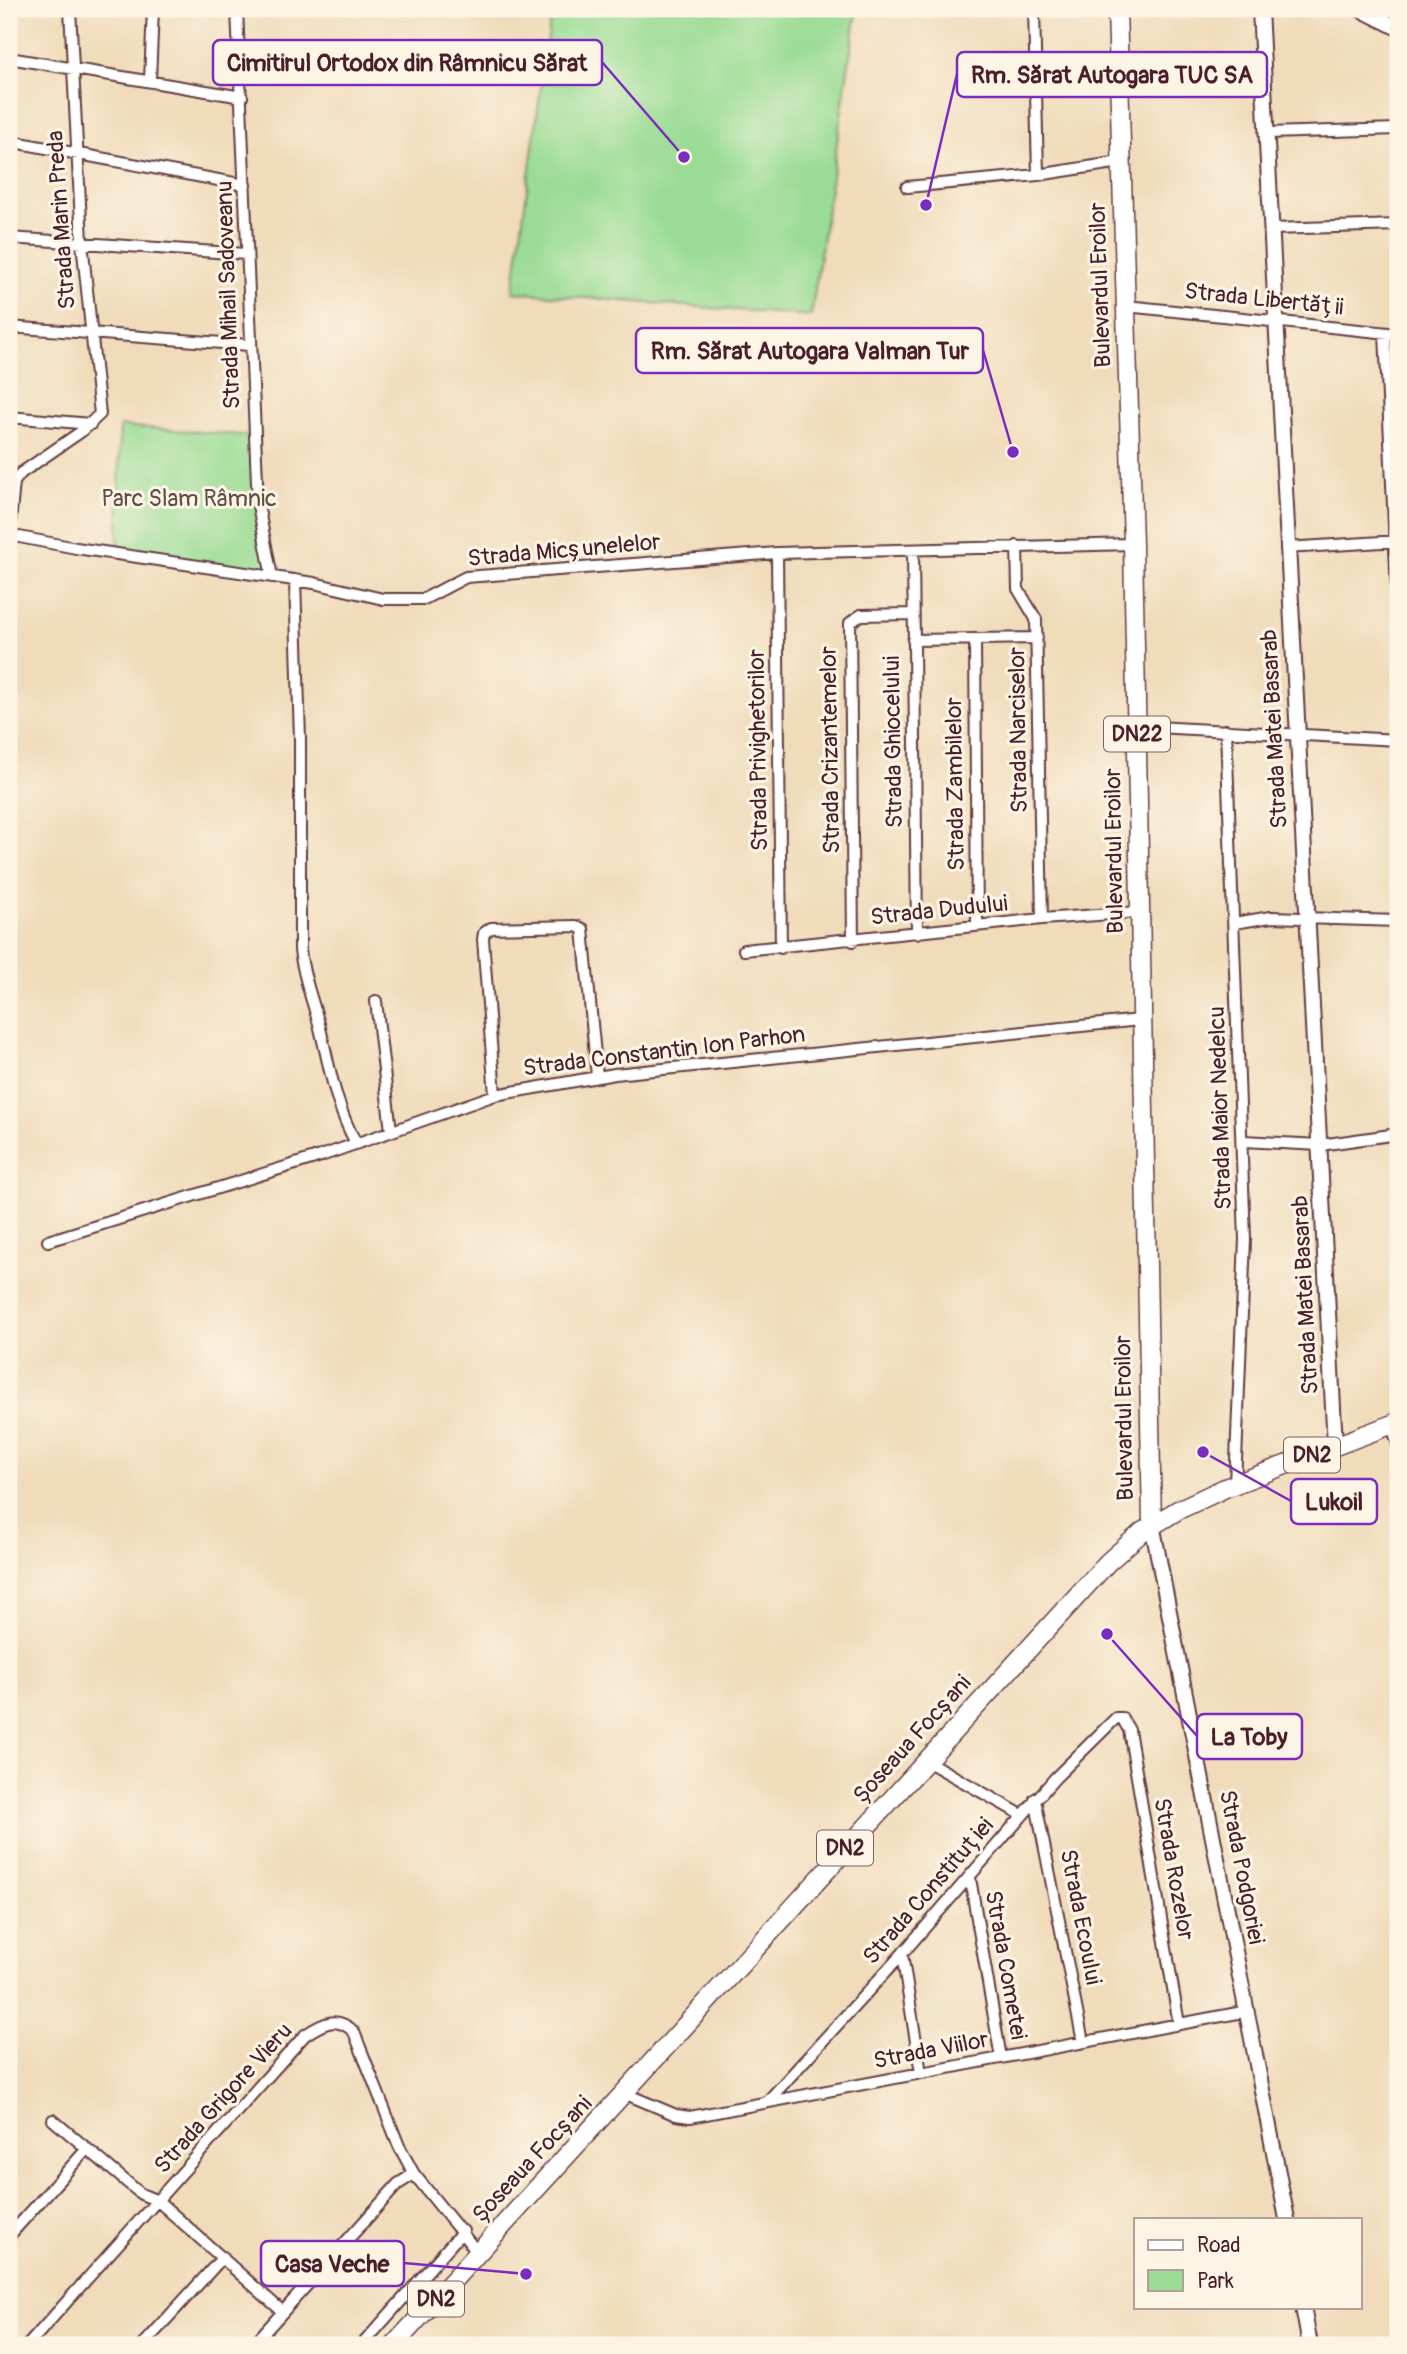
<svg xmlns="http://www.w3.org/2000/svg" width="1407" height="2354" viewBox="0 0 1407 2354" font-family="Pangolin,sans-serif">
	<rect width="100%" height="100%" fill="#fcf5e5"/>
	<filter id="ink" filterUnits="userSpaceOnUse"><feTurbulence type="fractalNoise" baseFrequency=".0143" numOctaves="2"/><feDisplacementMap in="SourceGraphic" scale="14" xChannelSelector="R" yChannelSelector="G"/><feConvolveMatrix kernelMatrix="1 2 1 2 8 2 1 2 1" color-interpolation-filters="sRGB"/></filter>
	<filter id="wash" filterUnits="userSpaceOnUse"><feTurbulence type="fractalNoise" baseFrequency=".00686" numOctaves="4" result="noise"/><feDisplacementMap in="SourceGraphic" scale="28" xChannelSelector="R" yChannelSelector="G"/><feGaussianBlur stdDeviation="1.57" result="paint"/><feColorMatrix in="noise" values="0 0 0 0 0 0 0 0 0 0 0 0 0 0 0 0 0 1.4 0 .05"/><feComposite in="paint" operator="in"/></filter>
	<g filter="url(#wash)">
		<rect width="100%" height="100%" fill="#f0dbba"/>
		<path fill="#9adc94" stroke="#727e60" stroke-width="2" d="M525 9H857L811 316 513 292 550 22 524 13Z
			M120 426 254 436 272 577 118 555Z"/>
	</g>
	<g filter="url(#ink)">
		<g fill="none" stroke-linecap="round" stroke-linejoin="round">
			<defs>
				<path id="minor" d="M237 9 258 505 272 577
					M1034 9 1038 175
					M9 58 242 97
					M150 80 153 9
					M1268 133 1398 129
					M9 141 245 185
					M907 187 1038 175 1120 162
					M1272 229 1398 225
					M9 238 246 254
					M1126 306 1398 334
					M9 327 249 345
					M1385 333 1398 612
					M9 417 91 424
					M9 533 14 482 21 473 82 431 100 414 82 242 70 9
					M9 535 76 548 314 583 383 599H424L466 577 777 553 1133 544
					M1017 546 1018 589 1036 619 1042 919
					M1286 548 1398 541
					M913 550 917 933
					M777 553 781 948
					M295 580 300 739V950C303 976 312 999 319 1024 330 1067 334 1103 356 1143
					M913 640 1037 638
					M975 641 977 926
					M1137 726 1398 740
					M1226 730 1245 1239 1235 1485
					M1234 923 1271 917 1398 921
					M853 941 850 623 861 615 911 614
					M744 950 1042 919 1139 912
					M376 1001 391 1131
					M495 1095 483 939 484 933 491 928 576 926 583 929 597 1076
					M1244 1141 1320 1145 1398 1134
					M48 1241 321 1156 495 1095 615 1074 1140 1020
					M1392 1425 1398 1445
					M925 1760 1022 1815
					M1035 1799 1083 2042
					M970 1878 1001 2058
					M902 1954 921 2073
					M626 2094 676 2115 690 2117 1248 2011
					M766 2103 902 1954 1055 1778 1116 1718H1122L1129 1730 1179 2024
					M53 2120 141 2194 158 2201 283 2312
					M9 2236 86 2150
					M28 2345 305 2035C323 2023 337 2015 354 2032L399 2146 414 2174 478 2253
					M143 2345 223 2257
					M253 2345 398 2184 414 2174
					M362 2345 463 2231"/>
				<path id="tertiary" d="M1260 9 1335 1446
					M1360 9 1398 28
					M1152 1524 1287 2219
					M1303 2307 1310 2345"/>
				<path id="primary" d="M1117 9 1133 544 1152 1524
					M394 2345 1108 1562 1142 1532 1178 1510 1225 1488 1398 1422"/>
			</defs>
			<use href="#minor" stroke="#633b40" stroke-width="14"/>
			<use href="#tertiary" stroke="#633b40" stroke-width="18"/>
			<use href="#primary" stroke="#633b40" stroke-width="21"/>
			<use href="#minor" stroke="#fff" stroke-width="10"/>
			<use href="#tertiary" stroke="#fff" stroke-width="14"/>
			<use href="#primary" stroke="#fff" stroke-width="18"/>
		</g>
	</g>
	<g text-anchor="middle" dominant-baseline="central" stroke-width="6" stroke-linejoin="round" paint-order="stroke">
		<g fill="#fcf5e5" stroke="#7f5f63" stroke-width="2">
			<rect x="1104" y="716.5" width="66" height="35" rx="5"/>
			<rect x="1284" y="1437.5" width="56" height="35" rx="5"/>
			<rect x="817" y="1830.5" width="56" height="35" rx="5"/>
			<rect x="408" y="2281.5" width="56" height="35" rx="5"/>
		</g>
		<g font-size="21" font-weight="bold" fill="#4a1f2b">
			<text x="1137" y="734">DN22</text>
			<text x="1312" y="1455">DN2</text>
			<text x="845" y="1848">DN2</text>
			<text x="436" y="2299">DN2</text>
		</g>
		<g font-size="23" fill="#4a1f2b" stroke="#fcf5e5">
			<text transform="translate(61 220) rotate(-94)">Strada Marin Preda</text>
			<text transform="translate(1100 285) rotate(-92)">Bulevardul Eroilor</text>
			<text transform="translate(228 295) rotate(-92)">Strada Mihail Sadoveanu</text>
			<text transform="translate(1264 299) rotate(6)">Strada Libertății</text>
			<text transform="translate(564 550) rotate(-5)">Strada Micșunelelor</text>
			<text transform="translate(1274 729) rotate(-93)">Strada Matei Basarab</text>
			<text transform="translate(1018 730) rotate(-91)">Strada Narciselor</text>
			<text transform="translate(893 742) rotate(-91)">Strada Ghiocelului</text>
			<text transform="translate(758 750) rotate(-91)">Strada Privighetorilor</text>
			<text transform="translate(830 750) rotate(-91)">Strada Crizantemelor</text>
			<text transform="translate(955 784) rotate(-91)">Strada Zambilelor</text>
			<text transform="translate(1114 851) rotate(-91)">Bulevardul Eroilor</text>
			<text transform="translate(939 910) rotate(-6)">Strada Dudului</text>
			<text transform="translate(664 1051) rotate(-7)">Strada Constantin Ion Parhon</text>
			<text transform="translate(1220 1108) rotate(-92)">Strada Maior Nedelcu</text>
			<text transform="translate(1305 1295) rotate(-93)">Strada Matei Basarab</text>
			<text transform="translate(1124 1418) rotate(-91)">Bulevardul Eroilor</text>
			<text transform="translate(912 1739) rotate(-48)">Șoseaua Focșani</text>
			<text transform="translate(1242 1867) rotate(79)">Strada Podgoriei</text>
			<text transform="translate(1174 1869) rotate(80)">Strada Rozelor</text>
			<text transform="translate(928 1891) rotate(-49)">Strada Constituției</text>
			<text transform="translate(1081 1917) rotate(79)">Strada Ecoului</text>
			<text transform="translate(1006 1965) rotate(80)">Strada Cometei</text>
			<text transform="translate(931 2050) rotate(-11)">Strada Viilor</text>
			<text transform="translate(223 2098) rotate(-48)">Strada Grigore Vieru</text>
			<text transform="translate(532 2159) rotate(-47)">Șoseaua Focșani</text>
		</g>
		<g font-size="23" fill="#5e4e45" stroke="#fcf5e5">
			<text x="189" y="498">Parc Slam Râmnic</text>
		</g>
	</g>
	<path fill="none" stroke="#7b2cbf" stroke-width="2.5" d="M684 157L602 62M926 205L957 74M1013 452L983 350M1203 1452L1291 1501M1107 1634L1197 1736M526 2274L404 2263"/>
	<g fill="#7b2cbf" stroke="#fcf5e5" stroke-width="2.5">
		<circle cx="684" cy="157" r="7"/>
		<circle cx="926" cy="205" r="7"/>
		<circle cx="1013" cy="452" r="7"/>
		<circle cx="1203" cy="1452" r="7"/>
		<circle cx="1107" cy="1634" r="7"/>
		<circle cx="526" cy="2274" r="7"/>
	</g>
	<g fill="#fcf5e5" stroke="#7b2cbf" stroke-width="2.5">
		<rect x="213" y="40" width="389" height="45" rx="7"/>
		<rect x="957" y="52" width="310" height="45" rx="7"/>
		<rect x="636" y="328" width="347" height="45" rx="7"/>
		<rect x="1291" y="1479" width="86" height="45" rx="7"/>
		<rect x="1197" y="1714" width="105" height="45" rx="7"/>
		<rect x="261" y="2241" width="143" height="45" rx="7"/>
	</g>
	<g font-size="24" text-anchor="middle" font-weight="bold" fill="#4a1f2b">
		<text x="407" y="71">Cimitirul Ortodox din Râmnicu Sărat</text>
		<text x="1112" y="83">Rm. Sărat Autogara TUC SA</text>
		<text x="810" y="359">Rm. Sărat Autogara Valman Tur</text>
		<text x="1334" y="1510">Lukoil</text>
		<text x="1249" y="1745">La Toby</text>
		<text x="332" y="2272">Casa Veche</text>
	</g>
	<rect width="1407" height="2354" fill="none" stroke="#fcf5e5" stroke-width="35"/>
	<rect x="1134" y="2218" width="228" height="91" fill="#fcf5e5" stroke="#b59f9b" stroke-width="2"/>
	<rect x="1148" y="2240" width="35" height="10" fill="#ffffff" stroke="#b59f9b" stroke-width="2"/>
	<text x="1197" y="2252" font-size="21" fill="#4a1f2b">Road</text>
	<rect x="1148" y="2270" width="35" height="21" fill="#9adc94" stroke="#b59f9b" stroke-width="2"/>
	<text x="1197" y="2288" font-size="21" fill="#4a1f2b">Park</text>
</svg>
